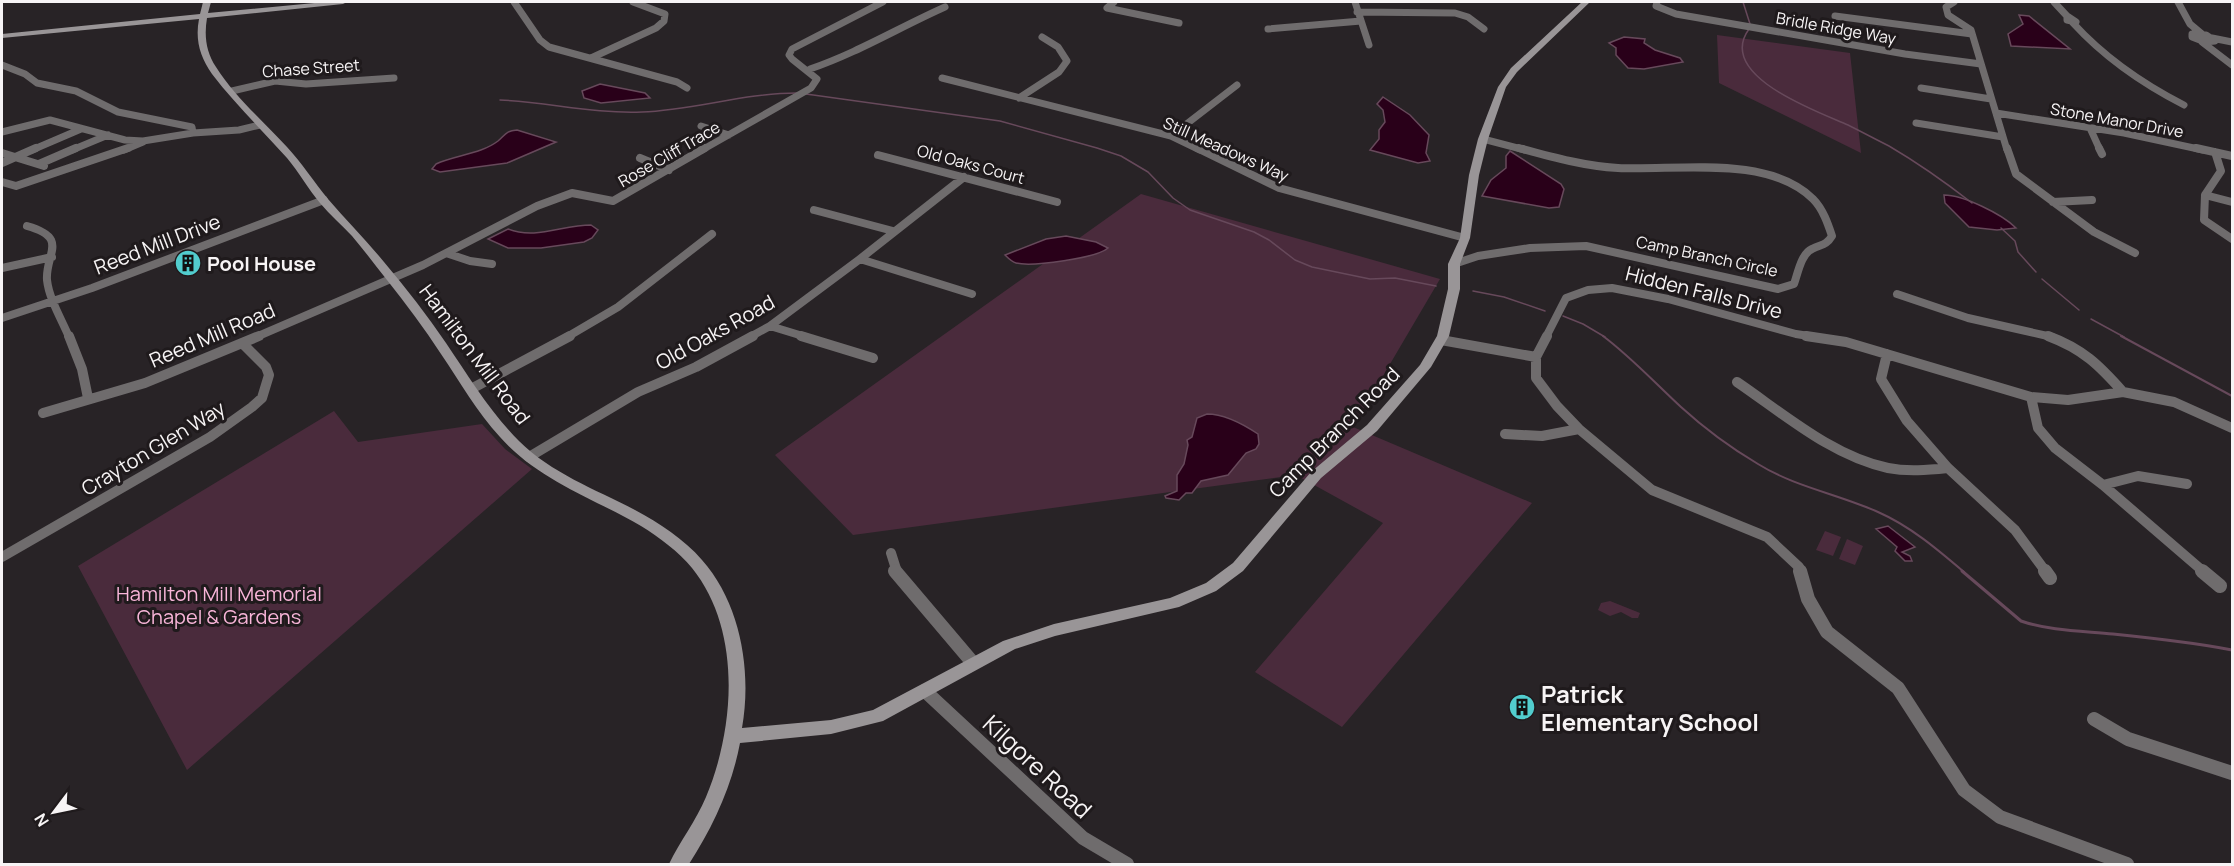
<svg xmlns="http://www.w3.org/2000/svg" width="2234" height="866" viewBox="0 0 2234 866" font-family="Manrope,sans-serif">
	<rect width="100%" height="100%" fill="#282326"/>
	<path fill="#4a2b3c" d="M1717 35 1850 53 1861 153 1719 83Z
		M1141 194 1440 279 1353 427 1532 503 1342 727 1255 672 1383 523 1296 475 853 535 775 455Z
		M334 411 358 442 482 424 505 449 532 469 187 770 78 566Z
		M1825 531 1841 537 1833 556 1816 550Z
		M1847 539 1863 546 1855 565 1839 559Z
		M1610 601 1640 613 1638 618H1632L1621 612 1610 616 1598 610 1601 603Z"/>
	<path fill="#290019" stroke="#67495b" stroke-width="1.5" d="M2019 15 2029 16 2070 49 2011 46 2008 34 2023 24Z
		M1624 37 1645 39 1644 43 1655 50 1680 58 1683 62 1644 69 1628 68 1616 55V48L1609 43Z
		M600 84 645 93 650 98 601 103 584 98 582 91Z
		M1383 97 1410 115 1429 135 1426 153 1430 161 1418 163 1370 150 1379 139V130L1385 122 1383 110 1377 104Z
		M517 130 556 142 507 163 440 172 432 169 436 164C456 155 481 154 498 141 506 134 506 131 517 130Z
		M1510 151 1561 184 1564 189 1559 207 1549 208 1482 196 1491 180 1506 168V156Z
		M1944 195C1963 195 2002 214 2016 228L1997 230 1969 227 1945 203Z
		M591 225 598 230 592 238 584 242 541 248H508L488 239 508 229C536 240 562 225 591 225Z
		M1066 236 1096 242 1108 248C1097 258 1032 267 1016 263 1012 262 1009 259 1005 255L1046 239Z
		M1207 414C1225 414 1243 424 1258 434L1259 444 1256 449 1246 453 1228 475 1201 481 1192 493H1186L1179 500 1166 498 1165 496 1177 491V475L1184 464 1188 445 1187 440 1192 437 1197 418Z
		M1888 526 1915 547 1902 552 1910 556 1912 561H1905L1895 551 1897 547 1876 529Z"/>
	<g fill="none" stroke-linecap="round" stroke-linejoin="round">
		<path stroke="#67495b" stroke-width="1.5" d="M1743 2 1750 24
			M1749 29C1715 76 1819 112 1848 125 1862 132 1875 139 1889 146 1918 163 1945 182 1972 203
			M806 94 1000 121 1097 148 1121 156 1148 172 1173 198 1190 210 1254 232 1269 240 1295 260 1312 267 1370 279 1395 278 1436 286
			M500 100C547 102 594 114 642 112 694 110 744 93 797 93
			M2001 228 2015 241 2018 252 2036 272
			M2042 279 2079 310
			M1473 291 1504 297 1545 311
			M1563 316 1583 324 1605 337
			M2091 319 2124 337"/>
		<path stroke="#67495b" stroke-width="2" d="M1603 336C1631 357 1655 383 1681 407 1704 428 1731 448 1758 464 1795 487 1838 494 1878 512 1910 526 1937 549 1964 572
			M2121 336 2232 396"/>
		<path stroke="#67495b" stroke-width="3" d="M1962 571 2021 621C2050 631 2082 631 2113 634 2153 638 2192 642 2232 650"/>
		<path stroke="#6f6c6d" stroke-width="7" d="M514 2 540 40 549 47 677 82 687 88
			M1114 2 1107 8 1179 23
			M1355 2 1369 45
			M1657 2 1656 6 1676 14 1905 54 1981 64
			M1954 2 1946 7 1948 15 1971 30 2007 150
			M2054 2 2067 16
			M2178 2 2190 24 2202 34
			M1357 12 1455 13 1468 17 1484 29
			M1835 16 1972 34
			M2067 16 2076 22 2067 20Z
			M2073 23C2104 57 2143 84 2184 105
			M1268 29 1361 21
			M2192 34 2206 35 2215 41 2205 42 2192 37Z
			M2212 38 2232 42
			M2202 42 2232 65
			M591 58 656 28 664 21 665 14 633 2
			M2 65 25 74 37 83 76 91 118 112 192 127 193 133 239 130 260 125
			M810 69C857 53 900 27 945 7
			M942 78 1171 136 1200 150
			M1921 88 1991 99
			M232 91 275 81 306 84 394 78
			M1019 98 1059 72 1067 61 1058 47 1042 37
			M1996 113 2124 133 2203 150
			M1916 123 2003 137
			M701 126 729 135
			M2090 128 2100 150
			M2 132 50 120 125 140 143 141 193 133
			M1171 136 1237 85
			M1483 139 1525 150
			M32 150 81 129
			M72 150 108 135
			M124 150 143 142
			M702 150 811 88 817 79 792 59 789 55 792 49 883 2"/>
		<path stroke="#6f6c6d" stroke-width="8" d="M1197 148 1279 188 1465 238
			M2007 148 2016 174 2094 232 2135 253
			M2099 148 2102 154
			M2196 148 2232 156
			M2215 152 2221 171 2205 195 2204 220 2232 239
			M2 153 44 166
			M878 155 1057 202
			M640 158 669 170
			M2 163 36 148
			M39 164 76 148
			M2 182 16 186 128 148
			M2205 195 2232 202
			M2053 202 2092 200
			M814 210 893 231
			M27 226C70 238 45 254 47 280 49 299 62 320 69 337
			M446 253 470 261 492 264
			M860 259 972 294
			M1454 264 1478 256 1530 248 1586 246 1778 289 1794 284C1798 273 1801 254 1812 249 1821 244 1826 246 1832 236 1828 224 1823 209 1813 199 1767 154 1677 171 1618 168 1584 166 1552 157 1519 148
			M2 268 52 257
			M1897 294 1968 318 2052 337
			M2 318 92 288 324 200
			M770 326 806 337
			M256 337 423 265 537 206 572 193 613 201 705 148
			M567 337 618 307 712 234
			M750 337 770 326 860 259 964 177
			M1546 337 1566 298 1588 290 1612 288 1668 299 1796 334 1815 337"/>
		<path stroke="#6f6c6d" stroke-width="10" d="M69 336 82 369 88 398
			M801 336 873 358
			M1547 336 1536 357V378L1557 406 1579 429 1652 490 1767 537 1799 567 1800 572
			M1806 336 1846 342 2031 397 2068 400 2123 392 2174 402 2232 428
			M2048 336C2083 349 2099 365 2123 392
			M1441 340 1536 357
			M1887 354 1881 379 1907 421 1948 468 2015 530 2046 572
			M1737 382C1784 414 1832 456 1888 468 1908 472 1928 470 1948 468
			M471 389 570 336
			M2031 397 2038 428 2055 448 2103 485 2204 572
			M43 413 145 383 259 336
			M1505 434 1542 436 1579 429
			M529 457 638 392 696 367 753 336
			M2103 485 2138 476 2187 484
			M891 553 897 572
			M2 557 210 437 252 407 262 398 269 375 266 367 242 343"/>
		<path stroke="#6f6c6d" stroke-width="14" d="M895 571 973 663
			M1800 571 1808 599 1827 632 1898 688 1964 790 2000 817 2127 864
			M2045 571 2050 578
			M2202 571 2220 586
			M925 691 1083 838 1127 864
			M2094 719 2128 739 2232 773"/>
		<path fill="#999597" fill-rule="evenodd" d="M203 2H211L208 13 325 2H347L343 4 207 18C204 36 206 52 216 67 235 97 263 121 287 147 302 163 314 182 328 199 346 220 366 240 384 262 406 288 427 315 446 343 469 377 490 412 519 441 551 473 595 489 635 510 659 523 684 539 702 560 741 604 752 672 742 728L831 720 873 710 1003 641 1054 624 1170 598 1206 583 1233 563 1311 472 1367 425 1420 365 1437 336 1448 289V264L1460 238 1469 175 1478 139 1498 87 1511 68 1582 2H1590L1517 72 1506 87 1488 139 1479 175 1470 238 1460 264V289L1449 336 1431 367 1377 431 1321 478 1243 571 1216 591 1179 607 1055 636 1015 649 883 721 831 734 740 743C732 786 713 827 689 864H669C680 841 696 821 706 797 735 728 742 630 692 568 679 552 659 537 641 526 593 498 538 480 500 437 477 412 460 382 441 354 424 328 406 304 387 280 375 265 364 250 352 236 342 225 330 215 320 203 308 189 299 172 287 158 262 130 235 104 212 74 200 57 195 40 199 19L2 38V34L200 14Z"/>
	</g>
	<defs>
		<symbol id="building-disc" viewBox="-11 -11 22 22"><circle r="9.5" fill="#52cdce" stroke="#1f1a1c"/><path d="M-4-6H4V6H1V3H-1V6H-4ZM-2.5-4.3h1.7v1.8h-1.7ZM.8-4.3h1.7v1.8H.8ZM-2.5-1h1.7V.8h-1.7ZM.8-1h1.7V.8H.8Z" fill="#111"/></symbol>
	</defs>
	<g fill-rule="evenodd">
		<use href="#building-disc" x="173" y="248" width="30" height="30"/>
		<use href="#building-disc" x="1507" y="692" width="30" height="30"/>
	</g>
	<g text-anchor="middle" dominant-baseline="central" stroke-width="6" stroke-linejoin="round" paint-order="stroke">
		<g font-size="16" fill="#f7f4f5" stroke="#1f1a1c">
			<text transform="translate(1836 28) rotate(10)">Bridle Ridge Way</text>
			<text transform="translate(311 68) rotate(-4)">Chase Street</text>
			<text transform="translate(2117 120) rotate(10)">Stone Manor Drive</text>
			<text transform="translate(1226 149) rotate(24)">Still Meadows Way</text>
			<text transform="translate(669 154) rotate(-30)">Rose Cliff Trace</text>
			<text transform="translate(971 164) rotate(15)">Old Oaks Court</text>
			<text transform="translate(1707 256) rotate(12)">Camp Branch Circle</text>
		</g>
		<g font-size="20" fill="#f7f4f5" stroke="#1f1a1c">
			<text transform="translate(157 244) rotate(-21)">Reed Mill Drive</text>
			<text transform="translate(1704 292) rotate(14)">Hidden Falls Drive</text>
			<text transform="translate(715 332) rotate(-29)">Old Oaks Road</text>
			<text transform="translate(212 335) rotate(-23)">Reed Mill Road</text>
			<text transform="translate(475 354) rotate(53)">Hamilton Mill Road</text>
			<text transform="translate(1334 432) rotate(-45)">Camp Branch Road</text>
			<text transform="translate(153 448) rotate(-31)">Crayton Glen Way</text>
		</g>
		<g font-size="20" font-weight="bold" fill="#f7f4f5" stroke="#1f1a1c" text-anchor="start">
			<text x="207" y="263">Pool House</text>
		</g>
		<g font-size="20" fill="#f9b5d9" stroke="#1f1a1c">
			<text x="219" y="593">Hamilton Mill Memorial<tspan x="219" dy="23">Chapel &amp; Gardens</tspan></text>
		</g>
		<g font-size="24" font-weight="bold" fill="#f7f4f5" stroke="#1f1a1c" text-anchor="start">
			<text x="1541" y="693">Patrick<tspan x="1541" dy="28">Elementary School</tspan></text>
		</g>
		<g font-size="24" fill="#f7f4f5" stroke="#1f1a1c">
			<text transform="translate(1038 766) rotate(43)">Kilgore Road</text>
		</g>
	</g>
	<rect width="2234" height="866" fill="none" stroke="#f7f4f5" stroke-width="6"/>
	<g transform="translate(54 812) rotate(238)" stroke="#1f1a1c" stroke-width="4.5" paint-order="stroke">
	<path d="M0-4.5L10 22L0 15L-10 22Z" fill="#f7f4f5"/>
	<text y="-9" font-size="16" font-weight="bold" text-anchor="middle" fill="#f7f4f5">N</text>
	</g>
</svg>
